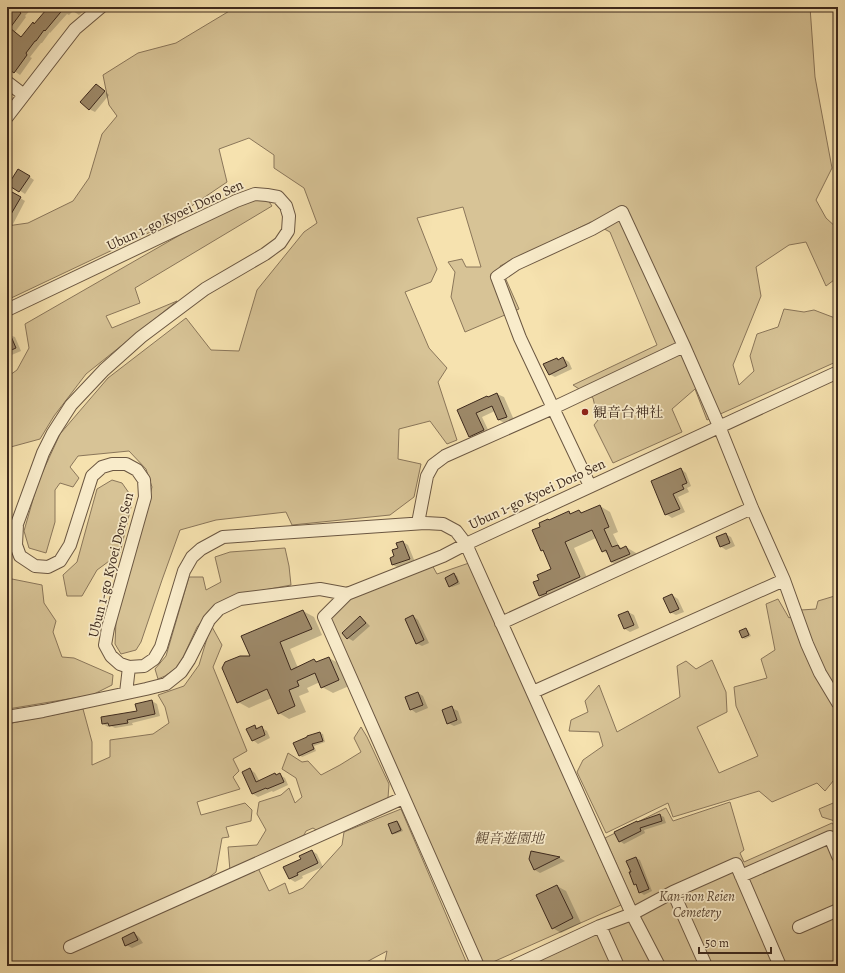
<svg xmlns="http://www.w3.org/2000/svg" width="845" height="973" viewBox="0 0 845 973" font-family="Alegreya,'Noto Serif JP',serif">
	<rect width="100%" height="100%" fill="#f6e2af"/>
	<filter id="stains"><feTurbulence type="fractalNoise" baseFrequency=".005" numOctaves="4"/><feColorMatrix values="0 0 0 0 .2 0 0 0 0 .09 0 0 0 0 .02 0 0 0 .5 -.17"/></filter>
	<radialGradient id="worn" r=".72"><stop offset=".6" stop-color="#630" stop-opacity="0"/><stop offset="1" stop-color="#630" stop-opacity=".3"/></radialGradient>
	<path fill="#d7c396" stroke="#8a765a" d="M236 7H810L815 77 832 168 816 200 826 218 838 229V277L826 286 806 242 789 245 756 267 761 296 733 365 739 385 754 371 750 356 757 334 778 327 784 309 804 312 814 310 835 318 838 324V361L707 420 695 389 672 409 682 432 613 463 594 425 598 420 593 398 573 385 657 345 610 232 591 222 500 266 519 309 465 332 451 297 455 272 448 262 462 259 466 267H481L463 207 417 218 437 269 431 282 405 292 429 348 447 368 438 382 457 440 447 444 430 421 399 429 398 459 421 464 414 497 390 515 292 525 286 512 216 520 180 530 162 580 141 642 136 650 121 654 115 644 116 621 152 487 146 469 129 451 78 456 70 467 79 478 73 487 60 483 55 490V522L46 553 29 548 24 531 38 482 60 434 108 378 186 318 211 350 239 351 257 290 304 232 317 223 304 188 274 168V155L249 138 219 149 227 182 159 228 7 300V226L28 223 73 201 89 178 102 134 117 116 109 105 103 75 138 53 176 43Z
		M260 189 272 206 135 288 140 303 106 316 112 328 177 301 86 374 54 416 40 439 7 448V377L17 370 29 348 25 324Z
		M112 480 122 483 129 493 131 507 120 553 97 570 82 596H67L63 575 77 562 97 489Z
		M285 548 289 566 291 585 243 594 210 611 197 627 179 666 165 676 158 679 155 669 166 656 189 577H203L206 590 221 582 215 557 230 552Z
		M469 563 621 905 484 966 328 618 350 597 432 565 437 574Z
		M7 578 42 585 44 603 56 621 53 632 62 657 74 658 113 675 112 685 92 695 8 709 7 708Z
		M838 595V696L830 697 838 715V775L825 791 817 783 772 802 759 791 673 817 668 803 606 833 577 772 583 760 603 746 599 732 569 731 571 720 588 712 585 701 599 685 617 732 680 697 677 666 686 661 696 669 712 660 726 692 727 712 697 727 719 773 758 756 736 706 734 687 767 678 761 659 775 650 766 604 778 599 789 618 801 610 816 609 818 601Z
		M211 625 222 645 213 667 247 751 233 759 239 771 233 777 240 789 197 802 201 815 245 803 252 810 251 821 226 827 229 837 222 838 216 872 199 885 258 868 269 891 285 883 289 894 303 888 342 845 344 832 401 809 468 966H384L387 951 359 966H7V724L83 709 92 742V765L110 757V740L153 734 169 723 165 707 158 695 184 686 199 665Z
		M361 727 367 737 389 784 388 798 318 831 313 828 306 831 304 835 230 871 228 847 257 845 266 830 257 814 259 802 281 795 289 788 295 803 302 797 296 778 282 769 288 753 302 762 308 761 321 775 340 765 361 752 354 738Z
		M838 801V822L822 817 819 809Z
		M730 802 744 850 740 853 744 862 832 823 838 831V966H501L635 906 605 838 666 808 673 821Z"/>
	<path fill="#0003" d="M11 7H33L25 16 26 17 15 32 22 38 52 7H88L79 15 73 11 69 15 67 14 50 33V32L42 43H41L30 57 32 58 20 75 7 66V12Z
		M101 88 109 95 95 112 89 109Z
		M24 173 34 180 25 194 10 184Z
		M12 193 25 201 11 228 7 226V203Z
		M7 327 9 329 12 336 15 337 21 351 7 357Z
		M563 358 569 362 572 369 555 377 549 374 557 359 560 360Z
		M497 394 504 397 514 420 506 424 499 420 495 411 482 417 490 434 477 440 470 436 458 411Z
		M681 469 686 473 691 486 687 488 689 492 678 497 685 512 672 518 666 514Z
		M600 506 610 512 618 532 613 534 619 546 623 549 626 547 636 553 639 560 621 567 611 562 609 555 603 551 596 538 574 548 589 582 549 601 540 596V580L552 569 544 551 542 550 541 527 549 521 569 512 572 514 579 511 584 513Z
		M725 534 731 537 735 546 726 550 720 546Z
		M403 542 408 545 415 562 399 568 393 565 391 558 395 557Z
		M454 575 457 576 460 584 452 587 450 586Z
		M672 595 678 599 684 612 676 615 670 612Z
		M303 611 314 617 322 635 290 649 298 668 314 660 318 662 329 658 340 664 349 686 333 693 322 687 320 682 307 688 309 692 299 696 306 712 289 719 279 713 272 698 249 708 238 702 251 657Z
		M628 612 634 615 639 628 630 632 625 629Z
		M413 616 418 620 429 643 422 646 416 643Z
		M360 617 365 621 370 626 353 641 348 638 343 633Z
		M746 629 748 630 751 636 745 639 743 638 740 632Z
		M418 693 423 696 428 708 416 713 411 709Z
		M152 701 157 704 160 716 132 723 133 725 115 728 111 726 108 727 103 724 138 712Z
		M452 708 458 711 462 723 454 726 448 723Z
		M255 726 259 729 262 728 267 731 270 738 258 744 253 740Z
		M320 733 323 734 325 742 314 746 316 751 302 757 300 755Z
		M250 769 255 773 260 782 280 775 285 778 288 785 273 792 272 791 258 797 253 794 243 773Z
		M660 815 664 817 666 823 644 830 645 833 624 844 620 841Z
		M397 822 399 823 403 831 395 834 393 833Z
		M312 851 317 854 323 867 302 876 303 878 295 882 290 879 302 860Z
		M532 853 560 858 565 861 540 873 535 870 530 859Z
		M636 858 640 860 652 891 644 895 640 892 637 886 635 884 632 872Z
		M557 886 566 891 581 923 561 933 553 928Z
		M134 933 139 937 143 943 132 948 126 945Z"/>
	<path fill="#9d8969" stroke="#3d291d" d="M9 7H25L20 13H21L10 28 21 37 33 22 34 24 46 10H47L50 7H65L45 31 44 30 36 41H35L26 53 27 55 14 73 7 68V10Z
		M96 84 105 91 89 110 80 102Z
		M18 169 30 176 19 192 8 185Z
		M12 192 21 197 7 221V201Z
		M7 327 16 348 7 352Z
		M563 357 567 366 549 375 543 364 557 358 558 360Z
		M497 393 507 417 498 420 492 406 476 413 484 430 469 437 457 410 487 396 488 397Z
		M681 468 687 483 682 485 684 489 673 494 680 509 665 515 651 481Z
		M600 505 609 527 604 529 612 547 618 545 620 549 626 546 630 554 611 562 606 550 602 552 592 530 565 542 580 577 546 592 547 593 539 596 533 582 539 580 537 575 551 569 543 550 541 551 532 530 540 527 539 523 548 519 549 520 569 511 570 514 579 510 581 513Z
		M726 533 730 543 720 547 716 537Z
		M403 541 410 559 392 565 390 558 394 556 392 550 398 548 396 543Z
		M454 573 458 582 449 587 445 578Z
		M672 594 679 609 670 613 663 598Z
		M303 610 312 629 280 642 291 670 314 659 316 662 329 657 339 680 321 688 315 673 297 681 299 686 289 690 295 706 278 714 267 689 237 703 222 668 225 662 240 656H250L241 636Z
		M628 611 634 625 624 629 618 615Z
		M413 615 424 640 416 644 405 619Z
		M360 616 366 623 347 639 342 633Z
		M746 628 749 635 742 638 739 631Z
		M418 692 423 705 410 710 405 697Z
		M152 700 155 714 127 720 128 723 109 726 108 723 102 724 101 717 137 711 135 704Z
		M452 706 457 720 447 724 442 710Z
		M255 725 256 729 262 726 265 735 252 741 246 729Z
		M320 732 323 741 312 744 314 749 299 756 293 743 307 737V736Z
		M250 768 256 782 275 773 276 775 280 773 284 782 267 789 266 788 252 794 242 772Z
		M660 814 662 821 640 828 641 831 619 842 614 832 637 821V822Z
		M397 821 401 830 392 834 388 824Z
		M312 850 318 863 297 873 298 875 289 879 283 867 301 859 299 856Z
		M531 851 560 857 534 870 529 859Z
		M636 857 649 889 639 893 636 884 634 885 629 872H631L626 861Z
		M557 885 573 918 552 929 536 895Z
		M134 932 138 940 125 946 122 938Z"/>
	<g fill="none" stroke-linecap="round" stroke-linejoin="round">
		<defs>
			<path id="minor" d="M7 82 24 95
				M7 117 75 29 101 7
				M7 310 236 201 255 194 267 195 278 197 286 206 289 216 288 231 280 243 265 254 205 289 141 337 104 370 71 405 53 433 43 453 17 524 16 545 20 556 35 566 48 567 60 561 70 545 92 476 102 467 112 464H126L137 470 144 480 145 497 108 628 105 645 111 656 120 664 129 667 144 666 154 659 161 647 184 571 192 557 201 549 223 537 425 523 443 524 456 531 466 544 632 914 659 966
				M684 346 553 408 520 338 497 277 516 264 592 229 622 212 684 346 719 426 752 508 784 580 807 644 820 673 838 703
				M418 523 427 476 433 465 445 456 553 408 590 486
				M501 623 752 508
				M533 692 784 580
				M126 693 129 667
				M7 717 43 711 146 689 166 684 181 672 189 660 209 620 219 609 240 599 320 589 347 594
				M741 876 830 837 838 856
				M673 892 706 966
				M600 926 618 966
				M799 927 838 910
				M70 947 403 798
				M478 966 324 617 347 594 443 556 466 544 838 372
				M514 966 600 926 632 914 673 892 736 864 780 966"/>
		</defs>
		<use href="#minor" stroke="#6b5742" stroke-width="14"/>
		<use href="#minor" stroke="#f9eccb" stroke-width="12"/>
	</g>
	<circle fill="#8f2418" stroke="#f9eccb" stroke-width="1.5" cx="585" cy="412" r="4"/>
	<g text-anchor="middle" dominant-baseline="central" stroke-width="3.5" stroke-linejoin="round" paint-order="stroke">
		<g font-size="14" fill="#3d291d" stroke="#f9eccb">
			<text transform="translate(175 215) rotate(-25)">Ubun 1-go Kyoei Doro Sen</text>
			<text transform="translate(537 494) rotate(-25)">Ubun 1-go Kyoei Doro Sen</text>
			<text transform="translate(111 565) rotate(-76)">Ubun 1-go Kyoei Doro Sen</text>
		</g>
		<g font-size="14" fill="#3d291d" stroke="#f9eccb" text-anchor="start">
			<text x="593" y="412">観音台神社</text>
		</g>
		<g font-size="14" font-style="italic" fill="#5c4835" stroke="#f9eccb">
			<text x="509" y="838">観音遊園地</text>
			<text x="697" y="896">Kan-non Reien<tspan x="697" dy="16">Cemetery</tspan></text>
		</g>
	</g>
	<rect width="845" height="973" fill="none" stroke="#f6e2af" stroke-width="24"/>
	<rect x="8" y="8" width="829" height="957" fill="none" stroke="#3d291d" stroke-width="2"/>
	<rect x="12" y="12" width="821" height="949" fill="none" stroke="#3d291d"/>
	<path d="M699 947v6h72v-6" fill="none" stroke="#3d291d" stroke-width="2"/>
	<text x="705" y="947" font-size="12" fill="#3d291d" stroke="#f9eccb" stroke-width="3" paint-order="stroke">50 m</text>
	<rect width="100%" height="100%" filter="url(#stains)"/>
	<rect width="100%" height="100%" fill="url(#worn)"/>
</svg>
